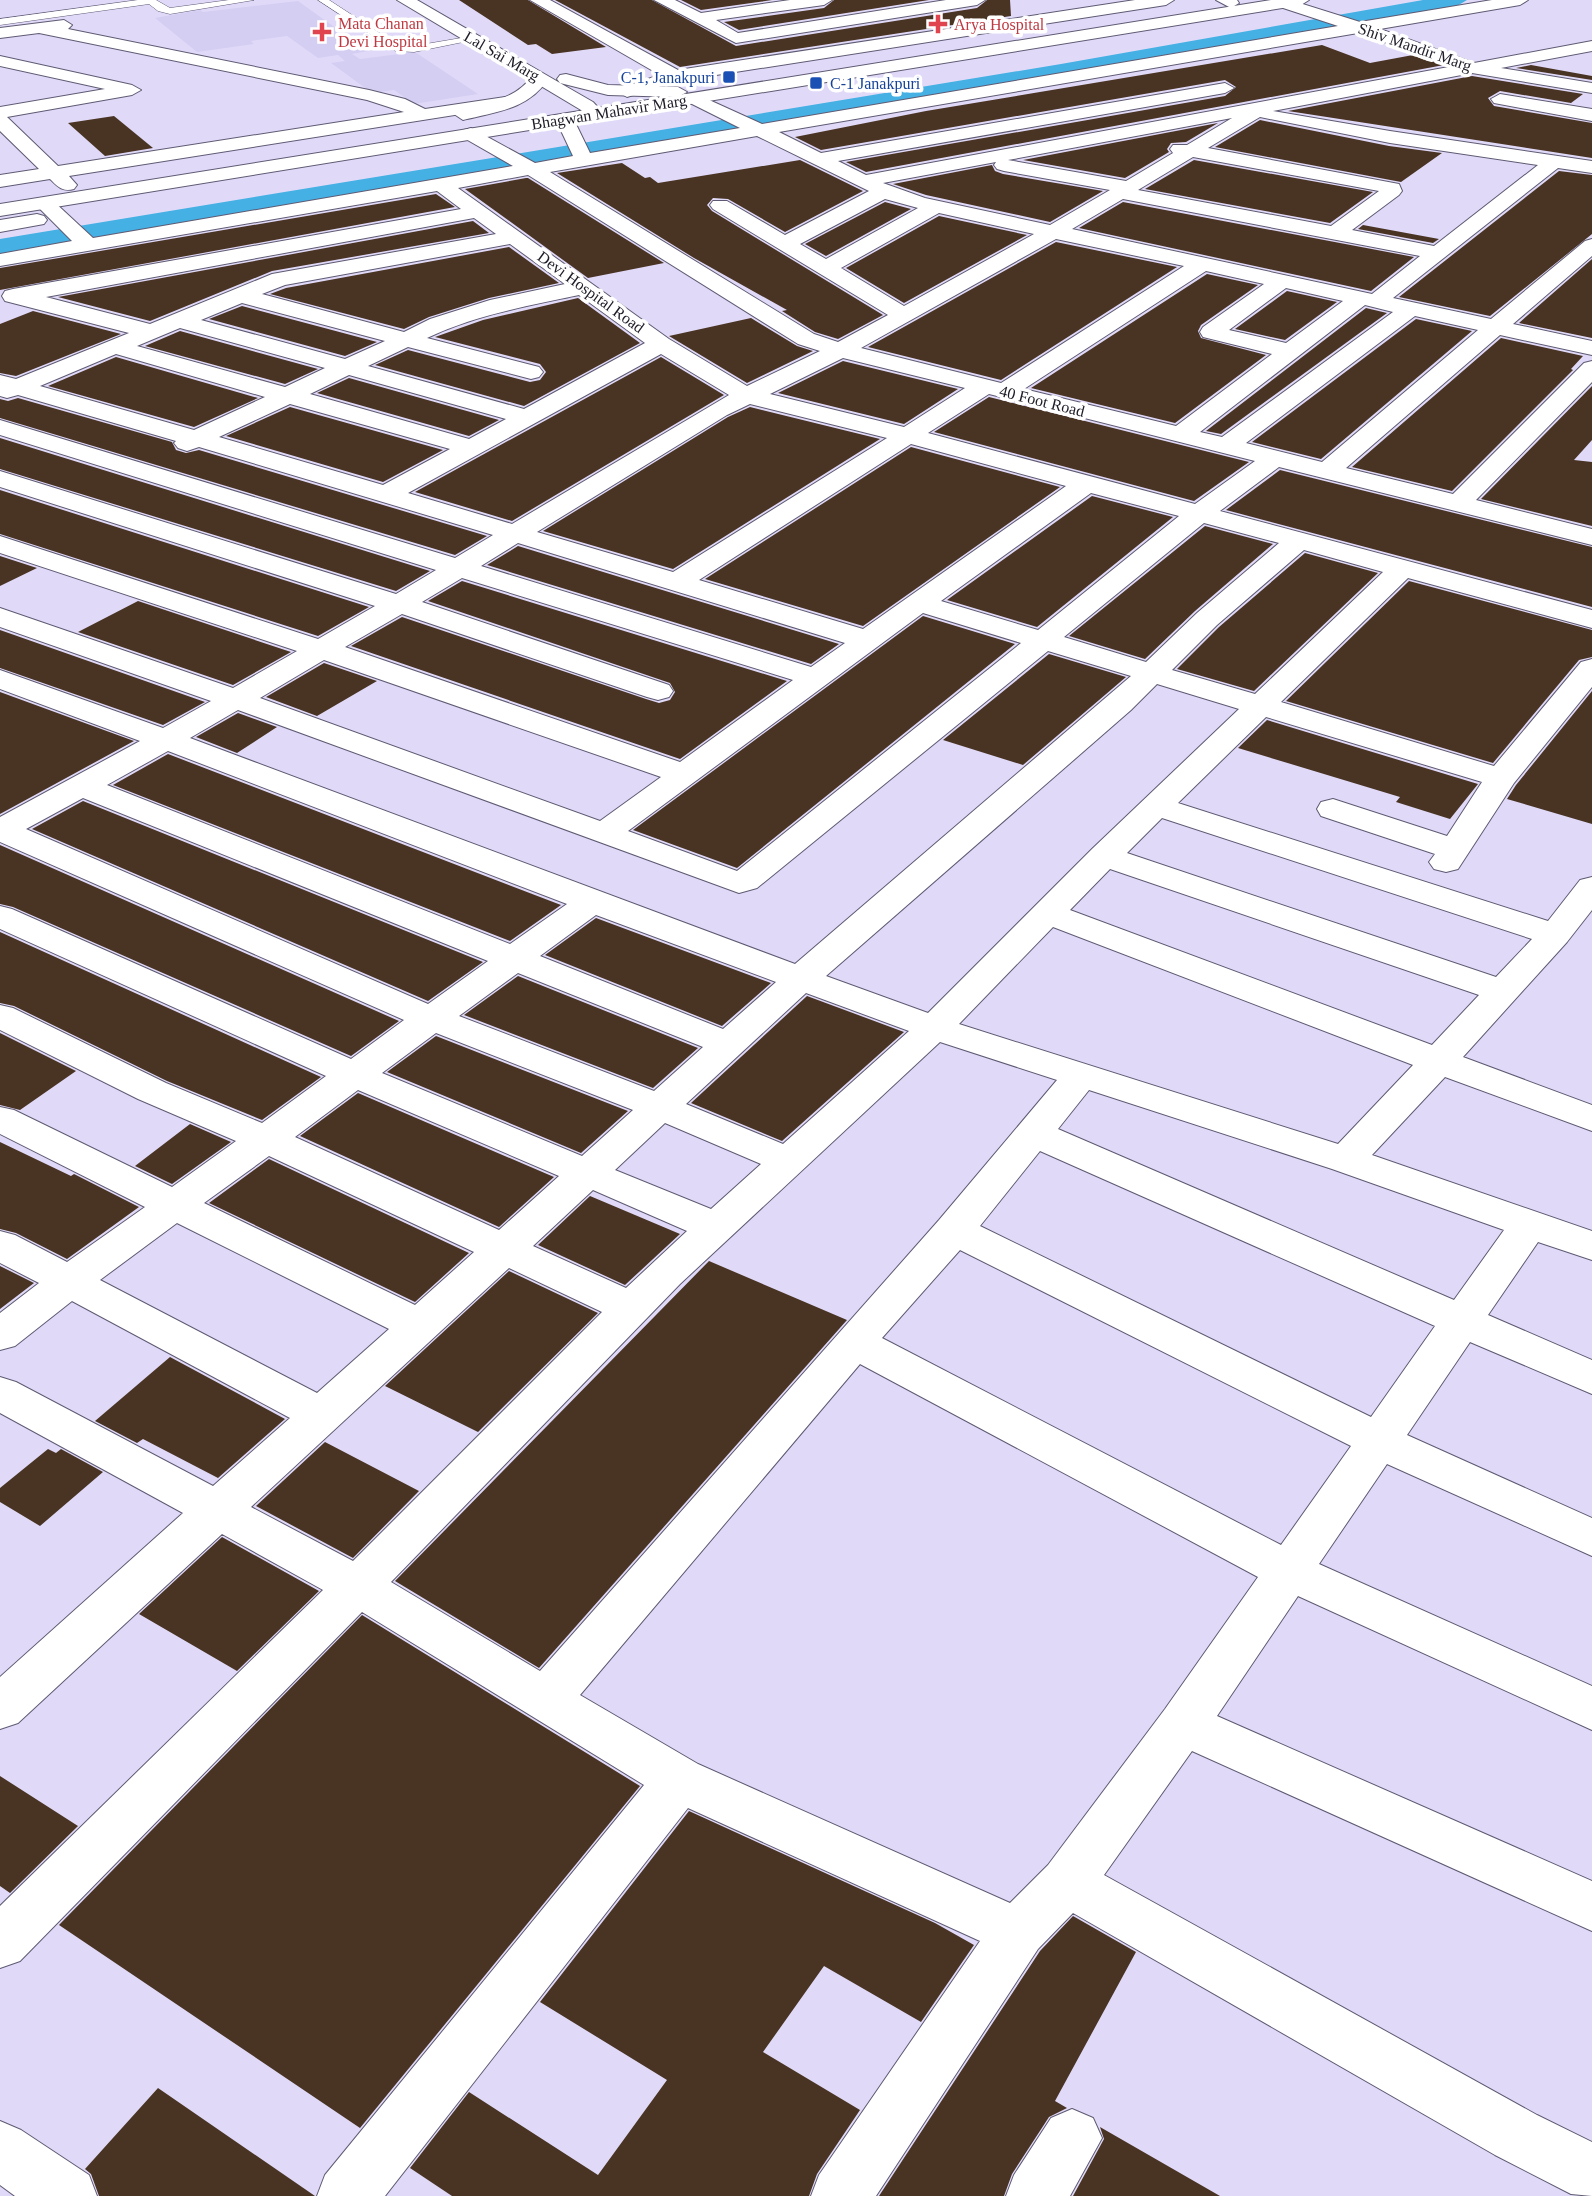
<svg xmlns="http://www.w3.org/2000/svg" width="1592" height="2196" viewBox="0 0 1592 2196" font-family="'Times New Roman',serif">
	<rect width="100%" height="100%" fill="#e0daf8"/>
	<path fill="#d5cef3" d="M298 1 368 51 352 54 360 59 415 52 478 94 414 104 394 90 372 93 331 63 345 61 338 55 318 58 287 36 251 41 254 44 197 52 155 18 200 10 203 12Z"/>
	<g fill="none" stroke-linecap="round" stroke-linejoin="round">
		<path fill="#44b0e3" fill-rule="evenodd" d="M1423 0H1467L1457 6 1061 76 0 255V239L1061 64Z"/>
	</g>
	<path fill="#493323" d="M459 0H528L606 47 552 54 536 44 528 45Z
		M555 0H652L736 46 977 8 987 0H1010L1011 16 680 67Z
		M681 0H772L701 10Z
		M834 0H929L739 30 724 22 824 8Z
		M1322 45 1370 63 1413 55 1444 65 866 172 846 162 1225 96 1236 87 1225 80 821 150 795 137 926 111Z
		M1531 65 1592 76V80L1516 68Z
		M1472 76 1583 94 1571 103 1500 91 1488 98 1494 106 1592 123V158L1288 111Z
		M114 116 153 148 105 156 68 123Z
		M1260 120 1389 146 1442 153 1401 182 1215 147Z
		M1218 123 1186 142 1171 143 1167 149 1169 152 1125 178 1023 160Z
		M800 160 863 191 785 232 728 199 713 198 707 205 712 211 883 315 838 339 815 332 782 311 787 310 694 258 557 173 622 163 645 178 650 177 658 183Z
		M1194 160 1373 192 1330 223 1145 189Z
		M992 165 995 171 1003 174 1103 191 1050 222 926 195 893 184Z
		M1559 171 1592 175V234L1490 316 1399 297Z
		M526 178H528L664 263 588 278 465 189Z
		M436 194 455 207 0 290V268Z
		M885 202 911 209 826 256 805 244Z
		M1123 202 1414 257 1371 291 1079 228Z
		M939 216 1027 235 904 303 846 268Z
		M473 221 489 233 272 271 150 321 58 297Z
		M1363 225 1439 239 1433 243 1358 229Z
		M1056 242 1177 267 1001 380 868 347Z
		M509 247 559 283 489 298 429 317 404 329 270 294 286 288Z
		M1592 259V338L1519 323Z
		M1207 274 1258 285 1201 325 1198 331 1201 338 1266 355 1175 423 1031 388Z
		M1287 291 1337 302 1285 340 1235 329Z
		M578 298 640 343 524 406 375 365 408 350 530 382 540 380 546 372 540 364 435 337 483 320Z
		M242 306 377 342 345 356 209 319Z
		M1366 308 1387 313 1221 434 1206 431Z
		M33 311 121 334 16 376 0 373V324Z
		M751 318 797 346 813 351 747 383 669 336Z
		M1416 319 1472 331 1321 459 1252 442Z
		M180 331 318 369 285 384 145 346Z
		M1501 338 1583 356 1571 369 1573 370 1452 491 1352 467Z
		M116 357 258 398 194 427 48 386Z
		M661 357 724 395 512 521 415 492Z
		M843 361 958 389 904 424 778 393Z
		M349 378 499 420 469 436 317 393Z
		M1592 386V440L1574 460 1592 462V526L1481 499Z
		M989 397 1249 462 1194 501 934 432Z
		M18 398 172 442 176 450 186 453 199 450 487 536 455 555 0 418V399L8 401Z
		M290 407 443 450 383 482 226 436Z
		M750 407 880 439 673 569 543 531 728 417Z
		M0 438 430 571 396 591 0 469Z
		M911 447 1060 487 863 626 705 579Z
		M1280 470 1592 547V607L1226 510Z
		M0 490 369 607 318 636 0 534Z
		M1092 496 1173 517 1037 627 947 600Z
		M1205 526 1273 544 1195 611 1145 659 1069 636Z
		M518 546 839 644 811 664 487 565Z
		M1305 553 1378 573 1254 691 1177 669 1219 627Z
		M0 556 37 568 0 586Z
		M462 581 787 681 680 759 351 646 402 617 646 699 659 703 670 700 675 692 670 683 428 601Z
		M1409 581 1592 630V657L1579 660 1493 763 1286 701Z
		M138 601 291 652 233 685 78 632Z
		M923 616 1015 644 737 868 633 830Z
		M0 630 205 702 163 725 0 668Z
		M1049 654 1126 677 1023 765 943 740Z
		M324 663 377 681 317 716 266 697Z
		M1592 691V824L1507 799 1516 785Z
		M0 692 134 741 0 814Z
		M238 713 277 727 237 753 196 737Z
		M1267 720 1478 784 1450 819 1396 802 1400 797 1238 748Z
		M168 754 561 905 510 941 113 785Z
		M83 801 483 962 428 1001 32 829Z
		M0 845 399 1021 351 1056 13 907 0 904Z
		M596 918 771 983 722 1026 545 955Z
		M0 932 321 1077 262 1120 167 1081 14 1006 0 1003Z
		M518 976 698 1048 653 1088 464 1015Z
		M807 996 904 1032 782 1141 691 1103Z
		M0 1033 76 1071 20 1110 0 1105Z
		M436 1036 628 1111 581 1153 387 1072Z
		M358 1093 554 1177 499 1227 300 1136Z
		M190 1124 231 1142 172 1184 135 1166Z
		M0 1142 71 1176 74 1174 139 1207 67 1259 16 1233 0 1229Z
		M269 1159 469 1253 415 1302 209 1203Z
		M590 1196 680 1234 625 1285 538 1245Z
		M709 1261 847 1320 539 1668 395 1581Z
		M0 1266 34 1283 0 1309Z
		M509 1271 598 1313 478 1432 385 1386Z
		M170 1357 285 1419 218 1478 143 1439 137 1443 95 1421Z
		M325 1442 419 1491 353 1558 256 1506Z
		M48 1449 56 1453 61 1449 103 1472 40 1526 0 1502V1488Z
		M222 1537 319 1591 237 1671 139 1614Z
		M362 1615 640 1786 360 2128 59 1925Z
		M0 1776 78 1826 10 1893 0 1886Z
		M689 1811 935 1923 974 1945 921 2022 824 1966 763 2052 860 2110 817 2174 809 2196H452L410 2168 469 2092 598 2175 667 2080 540 2002Z
		M1073 1916 1136 1952 1055 2101 1067 2108 1049 2117 1012 2174 1004 2196H879L1040 1951Z
		M158 2088 315 2196H99L91 2174 85 2169Z
		M1100 2127 1220 2196H1073L1104 2139Z"/>
	<g fill="none" stroke-linecap="round" stroke-linejoin="round">
		<defs>
			<path id="lane" d="M138 0H156L170 8 229 0H254L170 14 158 11 149 4 0 25V19Z
				M318 0H329L398 45 414 46 473 36 478 39 414 52 396 51Z"/>
			<path id="street" d="M530 0H550L678 70 1135 0H1174L1166 5 678 81 627 97 618 92 621 88 660 75Z
				M654 0H675L701 13 790 0H832L824 5 716 20 738 33 946 0H985L977 5 736 43Z
				M1216 0H1237L1239 3 1231 8Z
				M1277 0H1290L1360 22 1492 0H1528L1520 5 1380 29 1474 63 1592 41V51L1501 68 1592 83V93L1472 73 1273 111 1390 131 1592 161V173L1558 168 1393 298 1491 319 1585 241 1592 239V256L1513 324 1592 341V355L1500 335 1346 468 1453 494 1584 363 1592 361V382L1476 500 1592 529V545L1279 467 1220 511 1592 610V628L1408 578 1281 702 1494 766 1581 662 1592 659V687L1514 783 1458 869 1446 872 1434 869 1429 862 1435 854 1321 816 1317 809 1321 802 1333 799 1447 836 1482 782 1266 717 1178 803 1548 921 1580 880 1592 877V910L1567 942 1463 1057 1592 1105V1131L1445 1077 1372 1155 1592 1231V1260L1538 1242 1488 1315 1592 1360V1394L1470 1342 1407 1435 1592 1518V1556L1387 1464 1319 1564 1592 1686V1730L1298 1596 1217 1716 1592 1881V1931L1192 1751 1104 1875 1537 2115 1592 2142V2196L1571 2194 1495 2155 1073 1913 1038 1949 876 2196H811L819 2175 980 1941 688 1808 385 2196H317L325 2175 644 1785 362 1612 20 1961 0 1968V1906L323 1590 222 1534 18 1723 0 1729V1677L183 1513 0 1413V1377L16 1382 213 1486 290 1418 72 1301 15 1346 0 1350V1313L39 1283 0 1263V1231L15 1235 67 1262 145 1207 0 1134V1107L14 1110 172 1187 236 1141 138 1099 0 1030V1005L13 1008 166 1083 262 1123 326 1076 0 929V906L12 909 351 1059 404 1020 0 842V817L140 741 0 689V670L163 728 211 701 0 627V608L233 688 297 651 0 553V536L318 639 375 606 0 487V471L396 594 436 570 0 435V420L455 558 493 535 199 447 187 451 178 448 174 443 176 441 18 395 7 398 0 396V375L16 379 129 333 5 301 2 296 5 291 13 289 461 209 437 191 0 266V254L72 241 34 203 37 199H51L93 238 513 166 464 138 462 134 464 130 471 128 535 163 573 156 556 120 565 114 574 120 590 153 740 128 690 103 687 99 696 94 762 124 1338 26 1277 6 1275 3ZM1358 33 1454 66 866 175 838 161 1225 93 1234 88 1225 83 821 153 779 132ZM1260 117 1390 143 1538 165 1434 246 1352 230 1399 195 1402 191 1399 184 1208 148ZM1232 118 1187 145H1173L1170 149 1173 153 1126 181 1008 160ZM757 136 869 191 785 235 727 201H713L710 205 713 209 888 315 838 342 814 334 550 172ZM1193 157 1379 191 1331 226 1138 190ZM996 162 994 165 997 169 1004 171 1110 190 1050 225 925 198 883 183ZM528 175 798 344 820 351 747 386 669 339 458 188ZM885 199 918 208 826 259 800 244ZM1123 199 1420 256 1372 294 1072 229ZM939 213 1034 234 904 306 841 268ZM474 218 496 234 272 274 150 324 46 297ZM1056 239 1184 266 1001 383 861 348ZM510 244 565 284 490 300 430 319 404 332 262 294 285 285ZM1206 271 1264 284 1203 327 1200 332 1203 337 1272 354 1176 426 1024 389ZM1286 288 1343 301 1286 343 1229 330ZM579 295 645 343 524 409 368 366 408 347 531 379 539 377 543 372 539 367 427 338C475 315 527 306 579 295ZM242 303 385 341 345 359 201 320ZM1365 305 1393 312 1222 437 1200 432ZM1415 316 1478 330 1322 462 1246 443ZM180 328 325 368 285 387 137 346ZM116 354 265 397 194 430 40 386ZM661 354 729 395 512 524 408 493ZM843 358 965 388 904 427 770 394ZM349 375 506 419 469 439 310 394ZM989 394 1255 461 1195 504 928 433ZM290 404 450 449 383 485 219 437ZM750 404 887 438 673 572 537 532 727 415ZM911 444 1066 486 863 629 699 580ZM1091 493 1179 516 1038 630 941 601ZM1204 523 1279 543 1197 613 1146 662 1064 637ZM518 543 845 643 811 667 481 566ZM1304 550 1383 572 1255 694 1172 670 1217 625ZM462 578 793 680 680 762 345 647 402 614 647 697 658 700 669 697 673 691 669 685 422 602ZM923 613 1021 643 737 871 628 831ZM1048 651 1131 676 795 964 190 738 238 710 739 893 757 888ZM324 660 661 777 600 821 260 698ZM1157 684 1239 709 1092 849 928 1013 826 976 1131 710ZM168 751 567 904 510 944 107 785ZM83 798 488 961 428 1004 26 829ZM1162 818 1532 939 1496 977 1127 853ZM1110 869 1479 995 1432 1045 1070 910ZM596 915 776 982 723 1029 540 956ZM1053 927 1413 1065 1338 1144 959 1024ZM518 973 703 1047 654 1091 459 1016ZM806 993 909 1031 783 1144 686 1104ZM436 1033 633 1110 582 1156 382 1073ZM940 1042 1057 1080 939 1220 540 1671 391 1582 680 1284ZM358 1090 559 1176 499 1230 295 1137ZM1089 1090 1332 1169 1504 1230 1454 1300 1058 1129ZM665 1123 761 1164 711 1209 615 1170ZM1040 1151 1435 1326 1371 1417 980 1226ZM269 1156 474 1252 415 1305 204 1203ZM593 1190 687 1231 626 1288 533 1246ZM177 1223 389 1329 317 1393 100 1280ZM960 1250 1351 1446 1281 1545 882 1338ZM509 1268 602 1312 353 1561 251 1507ZM860 1364 1258 1577 1165 1709 1048 1865 1010 1903 698 1764 580 1695Z
				M64 20 72 25 68 29 369 90 405 99 425 109 512 96 521 101 512 106 69 176 77 185 74 189C62 192 58 187 50 179L0 187V175L39 169 0 131V107L105 89 0 66V56L132 85 141 90 132 95 7 117 58 166 404 112 367 100 39 33 0 38V28Z
				M1500 94 1592 109V121L1494 103 1491 99Z
				M37 214 44 216 47 220 44 224 0 232V220Z
				M1072 2109 1093 2118 1102 2138 1070 2196H1006L1014 2175 1051 2118Z
				M0 2121 21 2130 89 2175 97 2196H15L0 2185Z"/>
			<path id="secondary" d="M397 0H417L560 83 557 79 560 75 566 74 608 85 678 87 687 92 678 97 608 95 560 83 593 102 605 115 603 119H589L581 110Z"/>
			<path id="primary" d="M1271 0H1309L1301 5 0 216V204Z
				M540 73 549 78C529 109 497 112 463 120L454 114 457 110C486 103 515 101 534 74Z"/>
		</defs>
		<use href="#lane" stroke="#5f5a73" stroke-width="1"/>
		<use href="#street" stroke="#5f5a73" stroke-width="2"/>
		<use href="#secondary" stroke="#5f5a73" stroke-width="2"/>
		<use href="#primary" stroke="#5f5a73" stroke-width="2"/>
		<use href="#lane" fill="#fff" fill-rule="evenodd"/>
		<use href="#street" fill="#fff" fill-rule="evenodd"/>
		<use href="#secondary" fill="#fff" fill-rule="evenodd"/>
		<use href="#primary" fill="#fff" fill-rule="evenodd"/>
	</g>
	<g fill="#e0444e" stroke="#fff" stroke-width="2.5">
		<path d="M934.5 13.5h7v7h7v7h-7v7h-7v-7h-7v-7h7z"/>
		<path d="M318.5 21.5h7v7h7v7h-7v7h-7v-7h-7v-7h7z"/>
	</g>
	<g fill="#1a4fb4" stroke="#fff" stroke-width="2.5">
		<rect x="722" y="70" width="14" height="14" rx="3.5"/>
		<rect x="809" y="76" width="14" height="14" rx="3.5"/>
	</g>
	<g text-anchor="middle" dominant-baseline="central" stroke-width="7" stroke-linejoin="round" paint-order="stroke">
		<g font-size="16" fill="#be3a42" stroke="#fff" text-anchor="start">
			<text x="338" y="23">Mata Chanan<tspan x="338" dy="18">Devi Hospital</tspan></text>
			<text x="954" y="24">Arya Hospital</text>
		</g>
		<g font-size="16" fill="#1f1c27" stroke="#fff">
			<text transform="translate(1415 47) rotate(19)">Shiv Mandir Marg</text>
			<text transform="translate(502 56) rotate(30)">Lal Sai Marg</text>
			<text transform="translate(609 112) rotate(-9)">Bhagwan Mahavir Marg</text>
			<text transform="translate(591 292) rotate(36)">Devi Hospital Road</text>
			<text transform="translate(1042 401) rotate(14)">40 Foot Road</text>
		</g>
		<g font-size="16" fill="#164399" stroke="#fff" text-anchor="end">
			<text x="715" y="77">C-1, Janakpuri</text>
			<text x="830" y="83" text-anchor="start">C-1 Janakpuri</text>
		</g>
	</g>
</svg>
